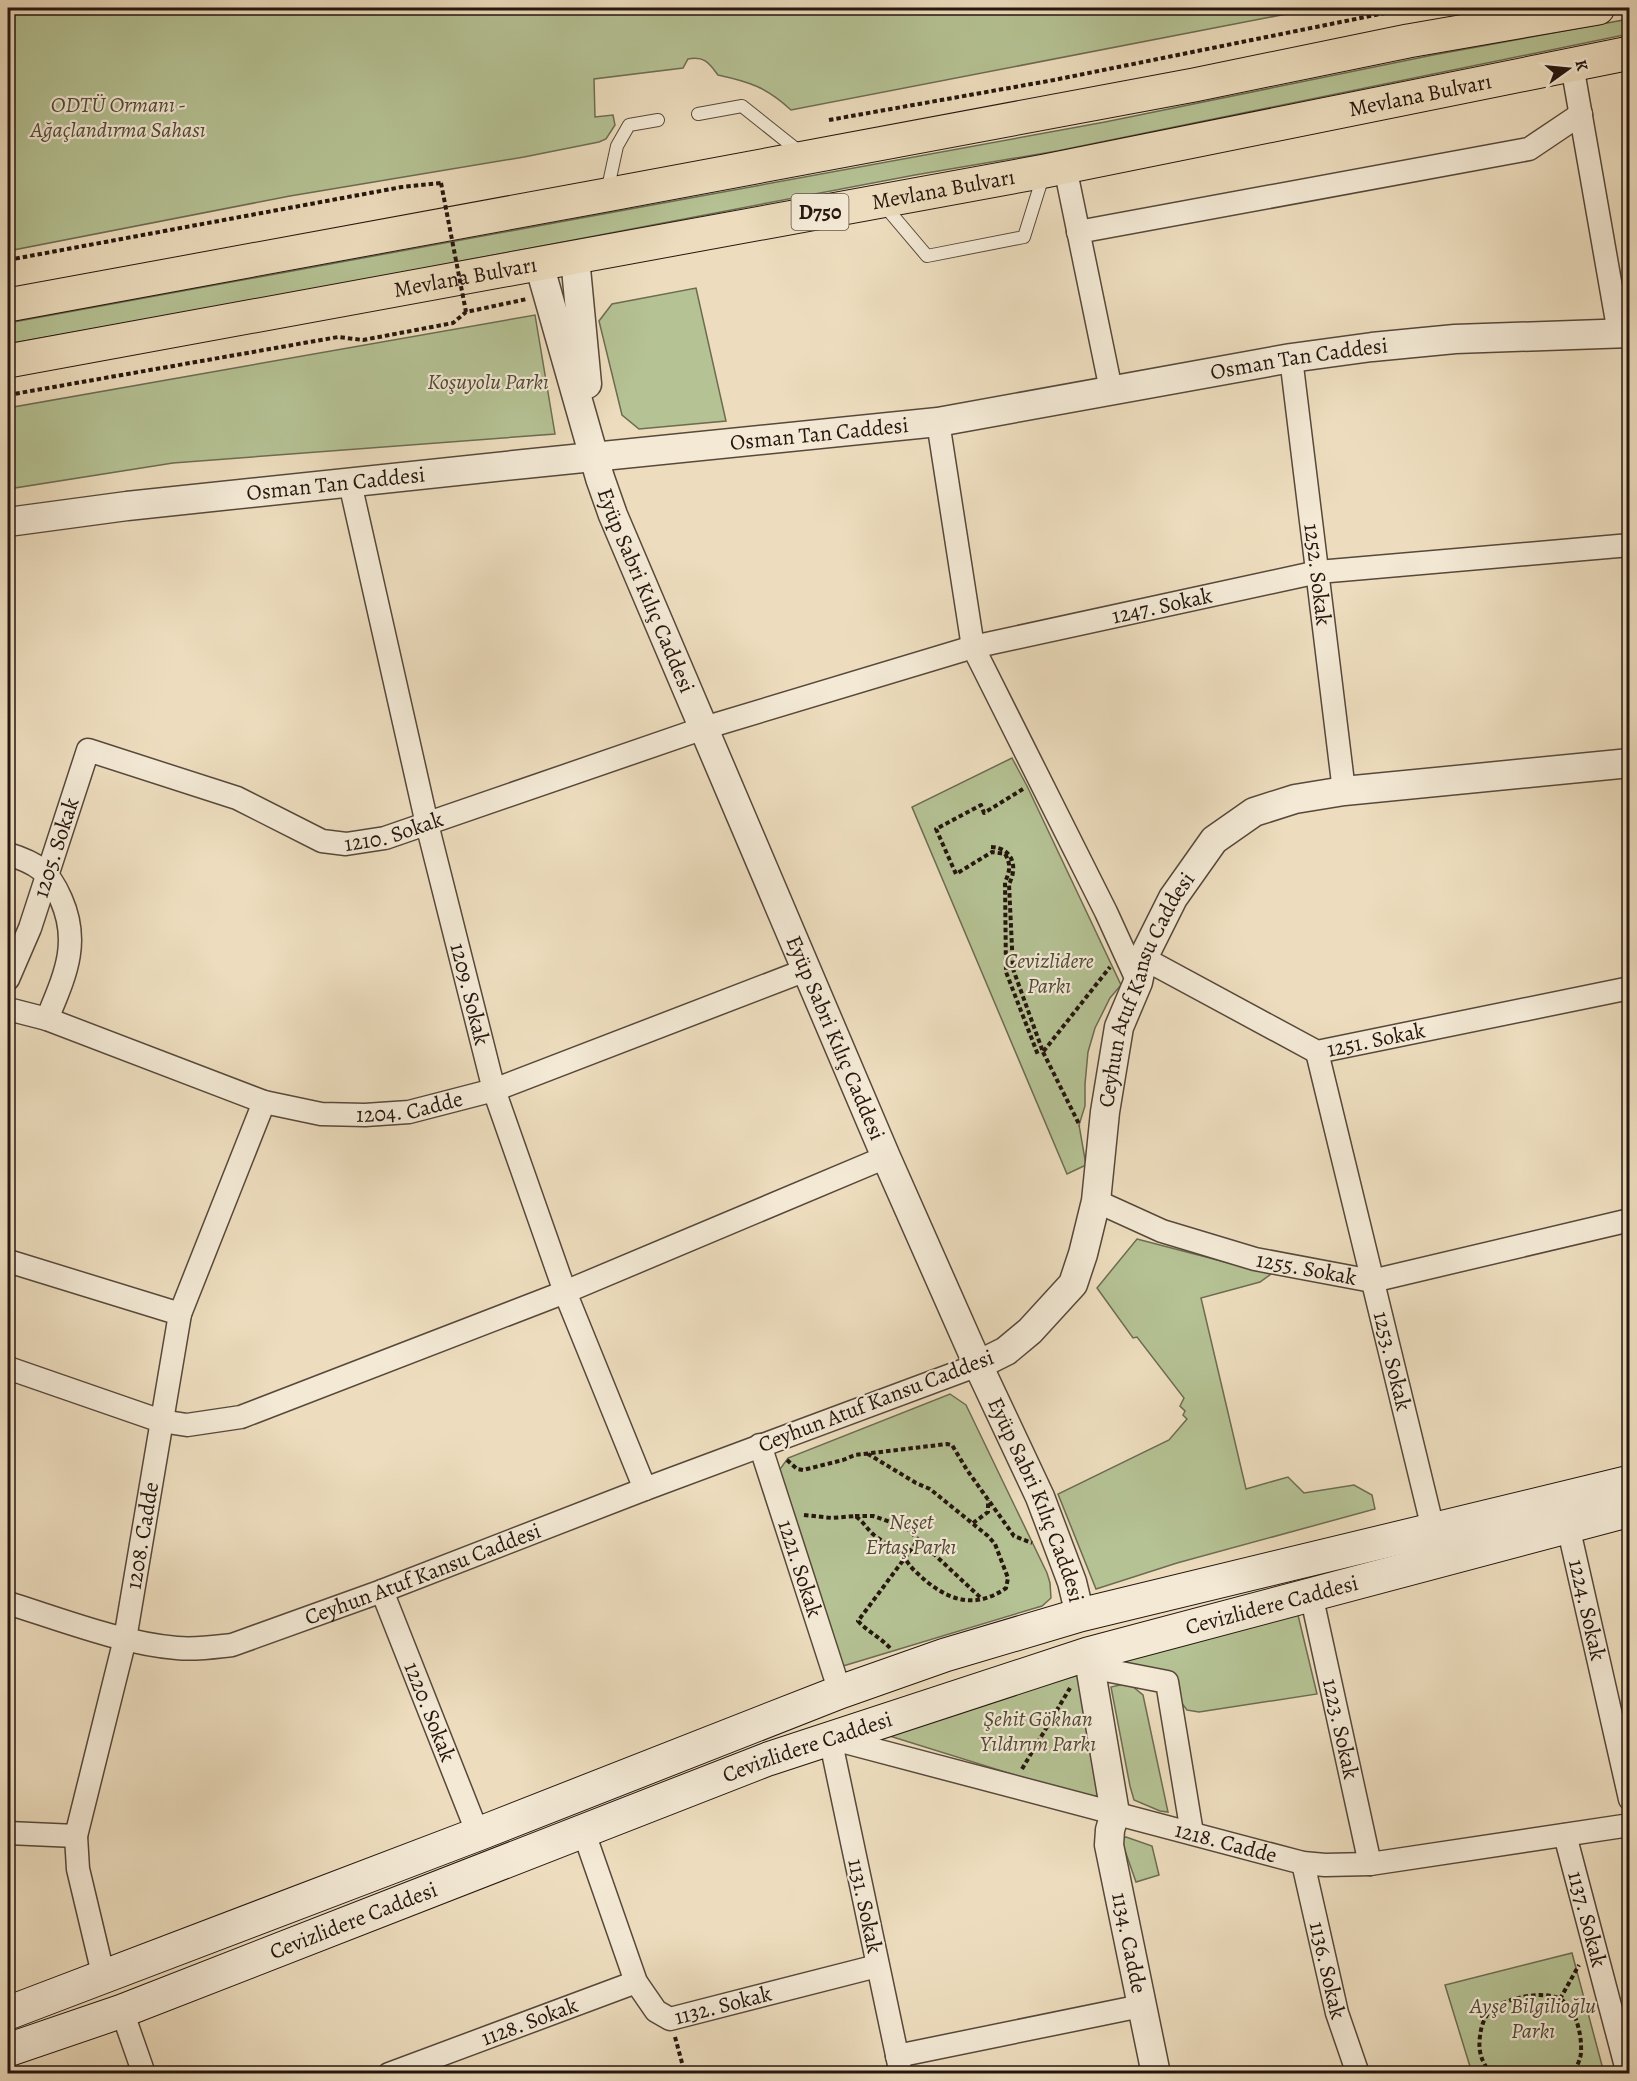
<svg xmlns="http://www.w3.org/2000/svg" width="1637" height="2081" viewBox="0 0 1637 2081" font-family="Alegreya,serif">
	<rect width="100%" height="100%" fill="#edddbe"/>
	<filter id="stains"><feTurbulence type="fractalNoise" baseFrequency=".00333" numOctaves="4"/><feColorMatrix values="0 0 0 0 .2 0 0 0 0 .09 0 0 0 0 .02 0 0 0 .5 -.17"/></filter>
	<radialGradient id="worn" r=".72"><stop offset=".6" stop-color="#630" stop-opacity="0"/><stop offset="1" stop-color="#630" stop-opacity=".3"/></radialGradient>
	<path fill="#b5c294" stroke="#6d6c52" stroke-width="1.5" d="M8 8H1317L791 110C766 87 750 82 718 75 709 63 705 56 688 59L683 68 594 79 595 117 613 115 615 125 606 139 599 142 524 157 290 196 8 251Z
		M1629 19V34L1057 151 915 175 305 291 8 344V323L1105 122 1433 55Z
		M696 288 726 421 639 429 622 415 599 321 612 304Z
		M535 315 555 434 173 463 8 489V408Z
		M1012 758 1027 786 1121 985 1110 998 1095 1028 1088 1052 1085 1084V1106L1079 1125 1086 1165 1067 1174 912 807Z
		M1137 1239 1271 1274 1260 1282 1201 1298 1246 1489 1288 1477 1304 1493 1354 1485 1372 1495 1375 1509 1177 1563 1096 1589 1058 1494 1169 1440 1187 1419 1183 1415 1185 1411 1180 1406 1184 1398 1137 1337 1133 1338 1097 1288Z
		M950 1394 966 1405 1047 1573 1050 1583 1051 1598 1042 1606 843 1666 778 1472 788 1458Z
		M1297 1611 1317 1694 1199 1712 1187 1710 1180 1701V1690L1174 1675 1135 1668 1122 1659Z
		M1078 1675 1099 1795 1089 1798 880 1733Z
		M1124 1684 1132 1686 1143 1695 1168 1812 1160 1811 1134 1800 1130 1786 1111 1687Z
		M1126 1837 1152 1846 1159 1875 1136 1882 1122 1842 1121 1838Z
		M1572 1953 1604 2073H1472L1445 1985Z"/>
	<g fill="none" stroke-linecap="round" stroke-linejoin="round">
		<defs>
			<path id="service" d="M698 114 742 106 801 153
				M607 192 617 146 629 125 658 120
				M883 204 927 256 1024 237 1044 173"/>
			<g id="minor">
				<path d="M1572 65 1619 333"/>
				<path d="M1065 167 1111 390"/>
				<path d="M1078 232 1529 149 1581 114"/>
				<path id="s1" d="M1291 358 1344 791"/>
				<path d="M938 422 973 647 1106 912 1138 982"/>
				<path id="s2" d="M350 483 427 824 494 1090 565 1292 645 1489"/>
				<path d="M8 854C37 863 49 871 61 899 81 944 64 977 47 1019"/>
				<path id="s3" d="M1143 958 1317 1052 1630 988"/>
				<path id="s4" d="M8 979 30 928 88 750 237 798 322 841 346 844 385 838 704 728 973 647 1318 572 1630 545"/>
				<path id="s5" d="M8 1009 47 1019 264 1102 321 1114 365 1115 409 1112 494 1090 806 970"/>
				<path id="s6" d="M1317 1052 1433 1529"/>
				<path id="s7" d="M1096 1201 1162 1231 1255 1259 1372 1281 1630 1220"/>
				<path d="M8 1261 180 1314"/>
				<path d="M8 1368 161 1421 187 1425 241 1417 565 1292 886 1157"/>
				<path id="s8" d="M760 1445 840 1692"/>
				<path id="s9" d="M1568 1526 1630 1799"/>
				<path id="s10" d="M382 1591 478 1834"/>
				<path id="s11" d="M1311 1594 1370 1864"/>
				<path id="s12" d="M8 1603C59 1619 124 1644 177 1648 196 1650 214 1647 232 1645L382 1591 645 1489 978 1365"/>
				<path d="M1090 1667 1167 1682 1192 1833"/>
				<path id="s13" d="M583 1830 636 1982 656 2011 670 2019 877 1966"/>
				<path d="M8 1833 76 1836"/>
				<path id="s14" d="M1565 1835 1628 2074"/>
				<path id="s15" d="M1303 1863 1337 2013 1358 2074"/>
				<path id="s16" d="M104 1978 78 1869 76 1836 125 1639 180 1314 264 1102"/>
				<path d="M122 2011 144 2074"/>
				<path d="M897 2056 1141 2006"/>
				<path id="s17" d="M389 2074 636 1982"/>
				<path id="s18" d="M901 2074 830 1738 1303 1863 1325 1865 1370 1864 1630 1825"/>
			</g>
			<g id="tertiary">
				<path d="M575 258 587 384"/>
				<path id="s19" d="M539 264 600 478 613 515 886 1157 978 1365 1040 1497 1072 1582 1080 1615"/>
				<path id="s20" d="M8 522 127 506 524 464 938 422 1291 358 1372 347 1455 339 1630 333"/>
				<path id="s21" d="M978 1365 1006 1351 1030 1331 1073 1284 1083 1254 1096 1201 1105 1112 1119 1027 1138 982 1143 958 1173 898 1214 840 1254 812 1295 799 1344 791 1630 763"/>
				<path id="s22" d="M1088 1654 1115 1813 1110 1830 1109 1845 1156 2074"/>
			</g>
			<g id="secondary">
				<path d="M8 2013 478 1834 840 1692 945 1655 1080 1615 1630 1482"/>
				<path id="s23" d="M8 2050 122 2011 768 1759 1088 1654 1630 1510"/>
			</g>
			<g id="trunk">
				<path d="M8 305 606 195 1194 85 1408 41 1598 8"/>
				<path id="s24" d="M8 361 1045 171 1630 53"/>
			</g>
		</defs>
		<use href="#service" stroke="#57483b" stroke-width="14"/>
		<use href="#minor" stroke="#57483b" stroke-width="25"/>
		<use href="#tertiary" stroke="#57483b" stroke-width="31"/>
		<use href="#secondary" stroke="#25160f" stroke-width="35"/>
		<use href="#trunk" stroke="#25160f" stroke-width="35"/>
		<path stroke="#25160f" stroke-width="4" stroke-dasharray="4.5 3" stroke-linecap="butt" d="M829 120 1054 80 1410 8
			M8 260 402 187 441 183
			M8 395 338 337 363 340 453 323 466 312 527 299
			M1023 789 984 813 981 805 936 829 956 874 992 852 1005 854C1011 864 1010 871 1005 882L1006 972 1038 1055
			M991 847C1013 848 1018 867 1009 884L1013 969 1043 1052 1110 967
			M1043 1052 1080 1126
			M787 1460 797 1469 803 1470 843 1460 855 1455 947 1444 952 1445 967 1470 1014 1536 1032 1543
			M804 1515 832 1518 855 1516C863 1521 867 1529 874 1535 883 1542 893 1547 901 1554 906 1559 910 1567 916 1572 943 1598 972 1612 1006 1588L1008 1578 995 1544 988 1536 930 1489 916 1483 868 1454
			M855 1516H873L905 1527 982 1599
			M973 1523 988 1512V1500
			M890 1648C880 1637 868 1632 858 1621L919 1539
			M1022 1769 1070 1688
			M1560 1999 1579 1965
			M675 2037 685 2074
			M1491 2074C1481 2061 1478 2051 1480 2036 1481 2026 1485 2014 1494 2008 1507 1998 1544 1990 1560 1999 1576 2007 1582 2035 1581 2052 1581 2059 1576 2067 1574 2074"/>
		<use href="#service" stroke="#f3e9d5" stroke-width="12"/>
		<use href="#minor" stroke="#f3e9d5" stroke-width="22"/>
		<use href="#tertiary" stroke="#f3e9d5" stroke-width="28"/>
		<use href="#secondary" stroke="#f3e9d5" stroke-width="33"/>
		<use href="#trunk" stroke="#edddbe" stroke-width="33"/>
		<path stroke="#25160f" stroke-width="4" stroke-dasharray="4.5 3" stroke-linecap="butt" d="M441 183 466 312"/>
	</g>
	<g text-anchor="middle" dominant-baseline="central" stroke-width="4.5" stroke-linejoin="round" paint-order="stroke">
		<rect fill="#f3e9d5" stroke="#63554a" stroke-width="1.5" x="791.5" y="194" width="57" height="36" rx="4.5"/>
		<g font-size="21" font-weight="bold" fill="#25160f">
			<text x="820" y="212">D750</text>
		</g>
		<g font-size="22" fill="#25160f" stroke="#f3e9d5">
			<text stroke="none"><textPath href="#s24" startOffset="1437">Mevlana Bulvarı</textPath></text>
			<text stroke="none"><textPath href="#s24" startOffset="951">Mevlana Bulvarı</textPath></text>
			<text stroke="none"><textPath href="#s24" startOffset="465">Mevlana Bulvarı</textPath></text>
			<text stroke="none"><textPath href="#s20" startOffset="1302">Osman Tan Caddesi</textPath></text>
			<text stroke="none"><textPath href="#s20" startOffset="816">Osman Tan Caddesi</textPath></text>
			<text stroke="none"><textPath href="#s20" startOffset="330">Osman Tan Caddesi</textPath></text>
			<text stroke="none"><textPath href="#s1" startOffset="218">1252. Sokak</textPath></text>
			<text stroke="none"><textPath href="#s19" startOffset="344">Eyüp Sabri Kılıç Caddesi</textPath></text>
			<text stroke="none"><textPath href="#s4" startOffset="1370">1247. Sokak</textPath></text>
			<text stroke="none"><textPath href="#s4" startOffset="568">1210. Sokak</textPath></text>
			<text stroke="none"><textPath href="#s4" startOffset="140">1205. Sokak</textPath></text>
			<text stroke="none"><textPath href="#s21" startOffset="432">Ceyhun Atuf Kansu Caddesi</textPath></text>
			<text stroke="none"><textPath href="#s2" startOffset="525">1209. Sokak</textPath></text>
			<text stroke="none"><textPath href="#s19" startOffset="830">Eyüp Sabri Kılıç Caddesi</textPath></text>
			<text stroke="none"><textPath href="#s3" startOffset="258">1251. Sokak</textPath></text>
			<text stroke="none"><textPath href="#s5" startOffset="420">1204. Cadde</textPath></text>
			<text stroke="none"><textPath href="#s7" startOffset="222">1255. Sokak</textPath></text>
			<text stroke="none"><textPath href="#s6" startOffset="318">1253. Sokak</textPath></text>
			<text transform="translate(876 1401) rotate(-21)">Ceyhun Atuf Kansu Caddesi</text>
			<text stroke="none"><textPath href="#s19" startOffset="1334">Eyüp Sabri Kılıç Caddesi</textPath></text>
			<text stroke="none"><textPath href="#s16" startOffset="453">1208. Cadde</textPath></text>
			<text stroke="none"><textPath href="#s8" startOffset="130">1221. Sokak</textPath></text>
			<text stroke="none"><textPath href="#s12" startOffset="434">Ceyhun Atuf Kansu Caddesi</textPath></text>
			<text stroke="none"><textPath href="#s23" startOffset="1341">Cevizlidere Caddesi</textPath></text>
			<text stroke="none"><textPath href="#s9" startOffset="86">1224. Sokak</textPath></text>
			<text stroke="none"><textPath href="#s10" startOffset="130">1220. Sokak</textPath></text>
			<text stroke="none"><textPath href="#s11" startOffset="138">1223. Sokak</textPath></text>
			<text stroke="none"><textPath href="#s23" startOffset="855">Cevizlidere Caddesi</textPath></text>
			<text stroke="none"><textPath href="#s18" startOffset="753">1218. Cadde</textPath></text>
			<text transform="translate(865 1906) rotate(78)">1131. Sokak</text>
			<text stroke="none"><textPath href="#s14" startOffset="87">1137. Sokak</textPath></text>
			<text stroke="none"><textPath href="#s23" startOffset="369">Cevizlidere Caddesi</textPath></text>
			<text stroke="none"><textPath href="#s22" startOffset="294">1134. Cadde</textPath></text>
			<text stroke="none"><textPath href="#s15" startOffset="110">1136. Sokak</textPath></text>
			<text stroke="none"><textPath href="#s13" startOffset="267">1132. Sokak</textPath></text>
			<text stroke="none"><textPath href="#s17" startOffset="150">1128. Sokak</textPath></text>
		</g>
		<g font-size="22" font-style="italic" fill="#504a37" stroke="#f3e9d5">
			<text x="118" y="105">ODTÜ Ormanı -<tspan x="118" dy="25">Ağaçlandırma Sahası</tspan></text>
			<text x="488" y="382">Koşuyolu Parkı</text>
			<text x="1049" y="961">Cevizlidere<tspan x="1049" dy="25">Parkı</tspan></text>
			<text x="911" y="1522">Neşet<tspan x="911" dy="25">Ertaş Parkı</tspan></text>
			<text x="1038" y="1719">Şehit Gökhan<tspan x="1038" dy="25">Yıldırım Parkı</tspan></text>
			<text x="1533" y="2006">Ayşe Bilgilioğlu<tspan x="1533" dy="25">Parkı</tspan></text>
		</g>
	</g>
	<rect width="1637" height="2081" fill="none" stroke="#edddbe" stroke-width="30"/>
	<rect x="9" y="9" width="1619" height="2063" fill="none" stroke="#25160f" stroke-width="3"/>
	<rect x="15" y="15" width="1607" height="2051" fill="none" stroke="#25160f" stroke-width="1.5"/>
	<g transform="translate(1568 69) rotate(75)" stroke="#f3e9d5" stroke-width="4.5" paint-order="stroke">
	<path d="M0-4.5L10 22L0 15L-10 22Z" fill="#25160f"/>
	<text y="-9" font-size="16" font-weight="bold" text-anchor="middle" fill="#25160f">K</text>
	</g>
	<rect width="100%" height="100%" filter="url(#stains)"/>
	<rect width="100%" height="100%" fill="url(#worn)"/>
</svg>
